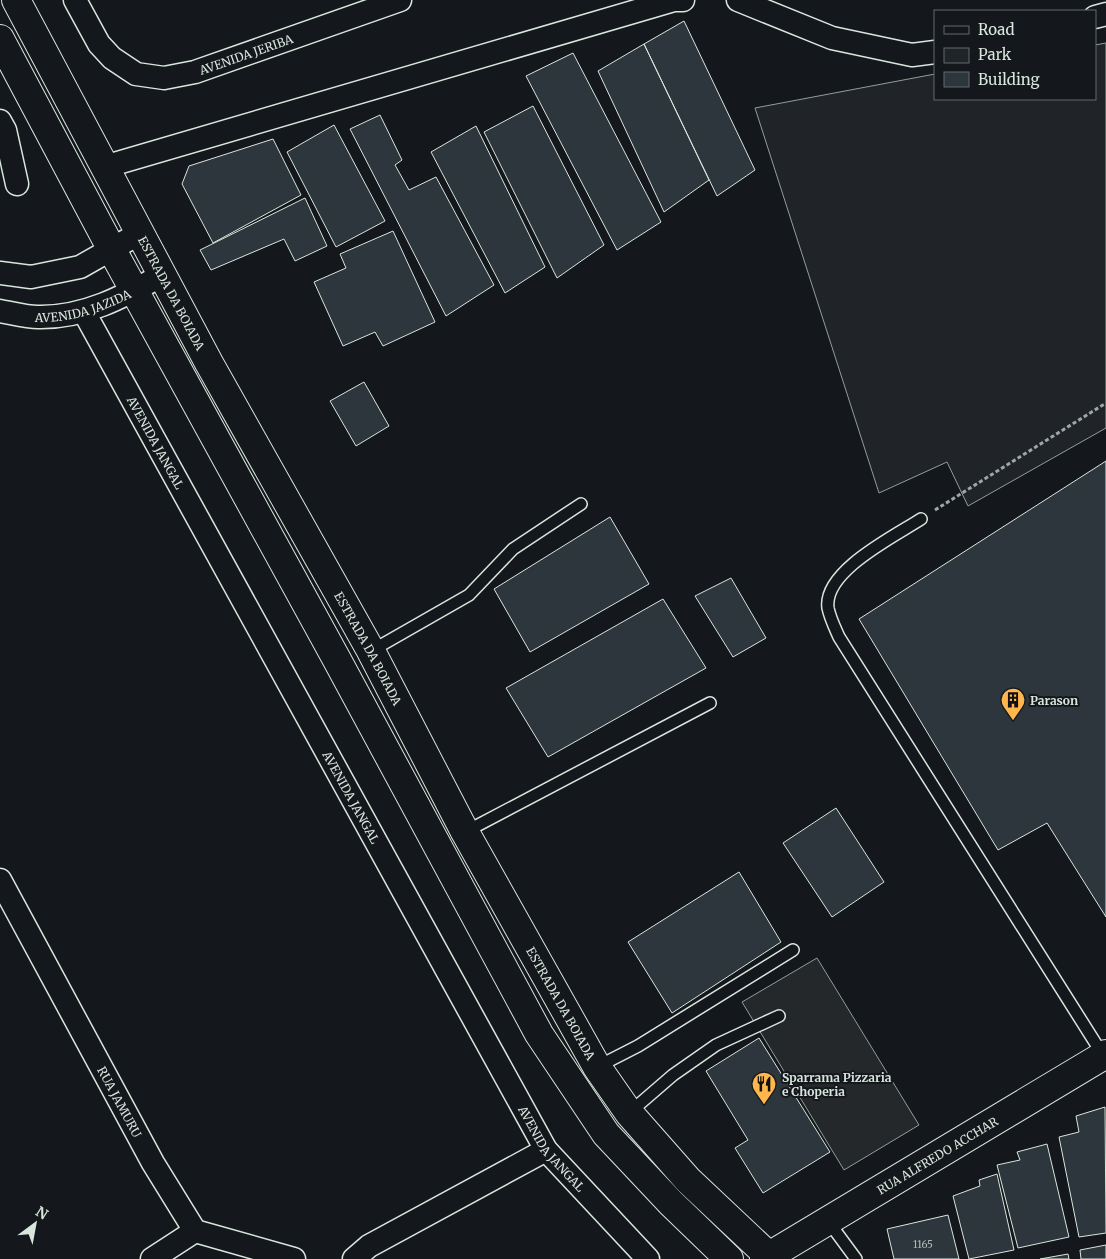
<svg xmlns="http://www.w3.org/2000/svg" width="1106" height="1259" viewBox="0 0 1106 1259" font-family="Merriweather,serif">
	<rect width="100%" height="100%" fill="#14181c"/>
	<path fill="#202428" stroke="#939e99" d="M1106 43V428L968 506 947 462 879 493 755 108 935 74V99H1095V45Z"/>
	<path fill="#24282b" stroke="#939e99" d="M817 958 919 1125 844 1170 742 1002Z"/>
	<path fill="#2c363c" stroke="#d8e6dc" d="M684 21 755 170 717 196 644 44Z
		M644 44 709 180 664 212 598 71Z
		M573 53 661 222 617 250 526 76Z
		M533 106 604 245 557 278 484 132Z
		M380 115 402 160 395 165 409 190 436 177 494 285 446 316 350 129Z
		M334 125 385 221 336 247 287 152Z
		M476 126 545 267 505 293 431 152Z
		M273 139 301 195 213 243 182 184 189 166Z
		M305 198 327 246 295 261 284 239 211 270 200 250Z
		M393 231 435 322 383 346 375 332 343 346 314 282 346 268 340 254Z
		M364 382 389 426 356 446 330 401Z
		M1106 461V917L1047 823 998 850 859 619Z
		M610 517 649 584 530 652 494 589Z
		M731 578 766 638 733 657 695 596Z
		M663 599 706 668 548 757 506 688Z
		M836 808 884 882 832 917 783 843Z
		M739 872 781 942 672 1013 628 942Z
		M759 1038 830 1152 763 1193 735 1148 748 1140 706 1071Z
		M1105 1107 1106 1233 1079 1237 1059 1137 1079 1132 1076 1116Z
		M1047 1144 1069 1237 1018 1248 997 1165 1020 1160 1017 1152Z
		M997 1174 1014 1250 969 1259 953 1196 980 1186 979 1180Z
		M948 1215 959 1259H894L887 1229Z
		M1106 1245V1259H1081L1080 1250Z
		M1068 1254 1069 1259H1040Z"/>
	<g fill="none" stroke-linecap="round" stroke-linejoin="round">
		<defs>
			<path id="service" d="M921 519C895 536 823 571 828 608 830 618 835 628 839 637L1103 1055
				M371 651 469 595 513 549 581 504
				M465 832 710 703
				M597 1067 638 1046 793 950
				M629 1113 673 1075 716 1045 779 1016
				M828 1221 856 1259"/>
			<g id="minor">
				<path id="s1" d="M75 0 99 44 112 58 136 74 164 78 195 72 400 0"/>
				<path d="M738 0 832 38 912 55 935 52"/>
				<path d="M1095 17 1106 14"/>
				<path d="M0 121 5 130 17 184"/>
				<path d="M104 167 674 0H683"/>
				<path d="M0 273 31 277 80 267 140 233"/>
				<path id="s2" d="M0 311C12 313 26 317 38 317 84 318 123 297 162 275"/>
				<path id="s3" d="M84 312 546 1150 648 1259"/>
				<path id="s4" d="M0 880 153 1163 195 1231 294 1259"/>
				<path d="M152 1259 195 1231"/>
				<path d="M354 1259 369 1246 546 1150"/>
			</g>
			<g id="tertiary">
				<path id="s5" d="M764 1259 1106 1054"/>
			</g>
			<g id="primary">
				<path id="s6" d="M16 0 209 363 371 651 465 832 597 1067 629 1113 688 1180 772 1259"/>
				<path d="M0 39 112 250 336 658 539 1034 606 1134 671 1203 729 1259"/>
			</g>
		</defs>
		<use href="#service" stroke="#d8e6dc" stroke-width="14"/>
		<use href="#minor" stroke="#d8e6dc" stroke-width="25"/>
		<use href="#tertiary" stroke="#d8e6dc" stroke-width="30"/>
		<use href="#primary" stroke="#d8e6dc" stroke-width="30"/>
		<path stroke="#9da8a2" stroke-width="3" stroke-dasharray="4 2.5" stroke-linecap="butt" d="M935 510 1106 403"/>
		<use href="#service" stroke="#14181c" stroke-width="11"/>
		<use href="#minor" stroke="#14181c" stroke-width="22"/>
		<use href="#tertiary" stroke="#14181c" stroke-width="28"/>
		<use href="#primary" stroke="#14181c" stroke-width="28"/>
	</g>
	<defs>
		<symbol id="building-pin" viewBox="-11 -11 22 30"><path d="M0 17L-7.5 6A9.5 9.5 0 1 1 7.5 6Z" fill="#ffb74d" stroke="#14181c"/><path d="M-4-6H4V6H1V3H-1V6H-4ZM-2.5-4.3h1.7v1.8h-1.7ZM.8-4.3h1.7v1.8H.8ZM-2.5-1h1.7V.8h-1.7ZM.8-1h1.7V.8H.8Z" fill="#111"/></symbol>
		<symbol id="restaurant-pin" viewBox="-11 -11 22 30"><path d="M0 17L-7.5 6A9.5 9.5 0 1 1 7.5 6Z" fill="#ffb74d" stroke="#14181c"/><path d="M-5-6h1v4h1v-4h1v4h1v-4h1v5L-1.5 .5V6h-2V.5L-5-1ZM5-6V6H3V1.5H1.5Q1.5-4 5-6Z" fill="#111"/></symbol>
	</defs>
	<g fill-rule="evenodd">
		<use href="#building-pin" x="999" y="686" width="28" height="38"/>
		<use href="#restaurant-pin" x="750" y="1070" width="28" height="38"/>
	</g>
	<g text-anchor="middle" dominant-baseline="central" stroke-width="4" stroke-linejoin="round" paint-order="stroke">
		<g font-size="10" fill="#adbab4">
			<text x="923" y="1244">1165</text>
		</g>
		<g font-size="12" fill="#d8e6dc" stroke="#14181c">
			<text stroke="none"><textPath href="#s1" startOffset="212">AVENIDA JERIBA</textPath></text>
			<text stroke="none"><textPath href="#s6" startOffset="332">ESTRADA DA BOIADA</textPath></text>
			<text stroke="none"><textPath href="#s2" startOffset="85">AVENIDA JAZIDA</textPath></text>
			<text stroke="none"><textPath href="#s3" startOffset="149">AVENIDA JANGAL</textPath></text>
			<text stroke="none"><textPath href="#s6" startOffset="738">ESTRADA DA BOIADA</textPath></text>
			<text stroke="none"><textPath href="#s3" startOffset="554">AVENIDA JANGAL</textPath></text>
			<text stroke="none"><textPath href="#s6" startOffset="1142">ESTRADA DA BOIADA</textPath></text>
			<text stroke="none"><textPath href="#s4" startOffset="252">RUA JAMURU</textPath></text>
			<text stroke="none"><textPath href="#s3" startOffset="959">AVENIDA JANGAL</textPath></text>
			<text stroke="none"><textPath href="#s5" startOffset="202">RUA ALFREDO ACCHAR</textPath></text>
		</g>
		<g font-size="12" font-weight="bold" fill="#d8e6dc" stroke="#14181c" text-anchor="start">
			<text x="1030" y="700">Parason</text>
			<text x="782" y="1077">Sparrama Pizzaria<tspan x="782" dy="14">e Choperia</tspan></text>
		</g>
	</g>
	<rect x="934" y="10" width="162" height="90" fill="#14181c" stroke="#626a69"/>
	<rect x="944" y="26" width="25" height="8" fill="#14181c" stroke="#626a69"/>
	<text x="978" y="35" font-size="15" fill="#d8e6dc">Road</text>
	<rect x="944" y="48" width="25" height="15" fill="#202428" stroke="#626a69"/>
	<text x="978" y="60" font-size="15" fill="#d8e6dc">Park</text>
	<rect x="944" y="72" width="25" height="15" fill="#2c363c" stroke="#626a69"/>
	<text x="978" y="85" font-size="15" fill="#d8e6dc">Building</text>
	<g transform="translate(35 1224) rotate(32)" stroke="#14181c" stroke-width="4" paint-order="stroke">
	<path d="M0-4L9 19L0 12L-9 19Z" fill="#d8e6dc"/>
	<text y="-8" font-size="14" font-weight="bold" text-anchor="middle" fill="#d8e6dc">N</text>
	</g>
</svg>
